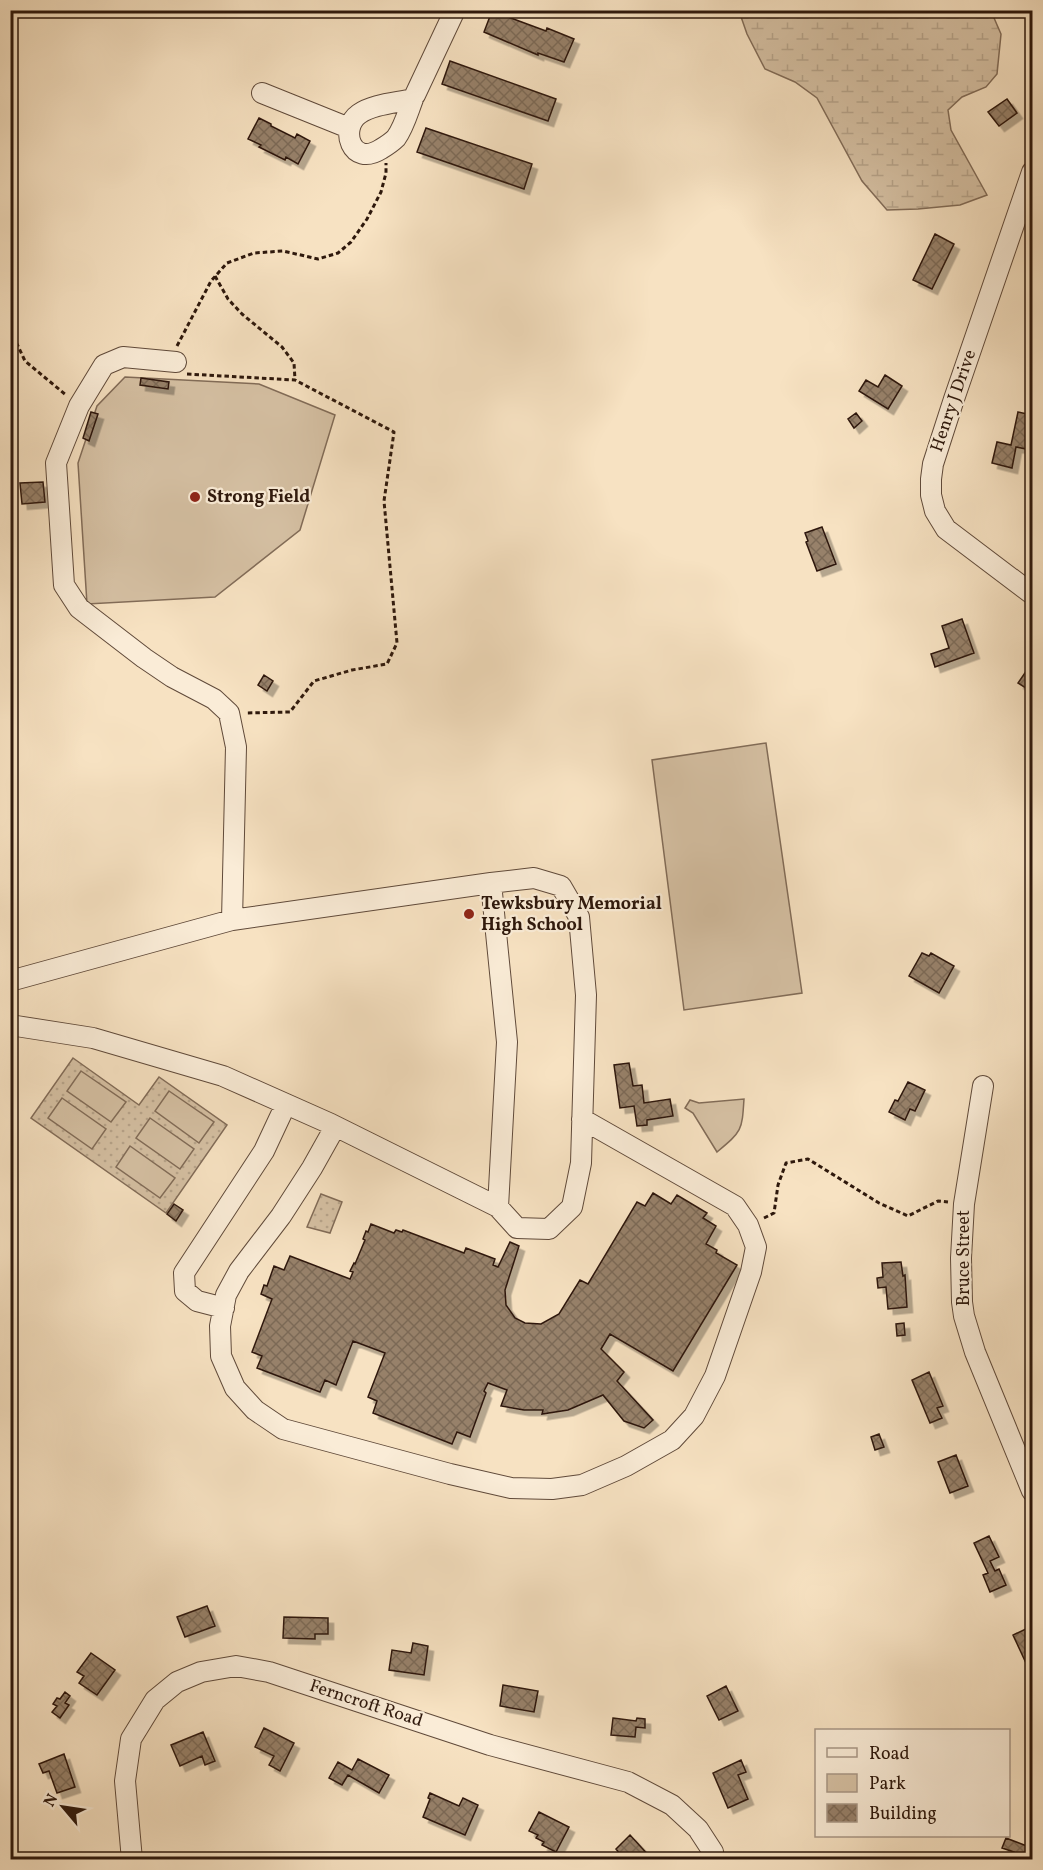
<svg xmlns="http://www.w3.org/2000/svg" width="1043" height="1870" viewBox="0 0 1043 1870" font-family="Vollkorn,serif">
	<defs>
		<pattern id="green-dots" width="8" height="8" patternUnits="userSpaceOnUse" patternTransform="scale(1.5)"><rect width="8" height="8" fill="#d5c0a3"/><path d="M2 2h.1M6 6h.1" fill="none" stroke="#b7a48b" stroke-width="1.8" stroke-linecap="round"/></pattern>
		<pattern id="wetland-marsh" width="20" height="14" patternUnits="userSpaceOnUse" patternTransform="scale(1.5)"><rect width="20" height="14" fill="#d5c0a3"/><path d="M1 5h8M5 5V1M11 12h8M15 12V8" fill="none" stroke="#b7a48b"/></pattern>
		<pattern id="building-cross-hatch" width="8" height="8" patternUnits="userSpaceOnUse" patternTransform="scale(1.5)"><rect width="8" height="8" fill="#97816b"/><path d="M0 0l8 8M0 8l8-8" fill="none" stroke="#7c6956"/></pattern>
		<filter id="shadow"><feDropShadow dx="5.5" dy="5.5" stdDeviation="0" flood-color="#0004"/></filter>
	</defs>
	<rect width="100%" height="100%" fill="#f7e2c2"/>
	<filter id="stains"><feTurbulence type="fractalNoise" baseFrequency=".00333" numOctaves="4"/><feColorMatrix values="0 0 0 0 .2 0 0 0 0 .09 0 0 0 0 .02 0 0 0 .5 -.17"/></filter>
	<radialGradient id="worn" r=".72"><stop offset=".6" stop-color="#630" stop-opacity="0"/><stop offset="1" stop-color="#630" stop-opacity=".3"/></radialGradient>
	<path fill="url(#green-dots)" stroke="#826c58" stroke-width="1.5" d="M73 1058 139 1105 159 1077 227 1125 166 1213 31 1118Z
		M321 1194 342 1202 330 1233 307 1227Z"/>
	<path fill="url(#wetland-marsh)" stroke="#826c58" stroke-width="1.5" d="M739 11H991L1001 34 997 74 986 87 962 97 948 110 951 130 987 195 960 205 918 209 887 210 862 181 817 98 795 82 765 69 747 34Z"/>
	<path fill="#d5c0a3" stroke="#826c58" stroke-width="1.5" d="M125 377 259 384 335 415 300 530 215 597 87 604 78 463 97 406Z
		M766 743 802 993 684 1010 652 760Z
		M81 1071 126 1102 111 1122 67 1091Z
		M169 1091 214 1122 199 1143 155 1111Z
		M62 1098 106 1129 92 1149 48 1118Z
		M744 1099C742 1131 742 1131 717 1152L693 1113 685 1108 690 1100 699 1103Z
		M150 1118 194 1149 180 1169 136 1138Z
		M130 1146 175 1178 160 1198 116 1167Z"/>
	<path fill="url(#building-cross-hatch)" stroke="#2e180c" stroke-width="1.5" filter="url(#shadow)" d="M492 11 546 31 547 28 574 39 564 62 538 53V55L484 32Z
		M450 61 556 99 548 121 442 84Z
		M1007 99 1017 113 999 126 988 112Z
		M259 118 271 124V126L295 138 297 134 310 141 298 164 286 157 285 160 259 147 261 145 248 139Z
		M426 128 532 164 524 189 417 152Z
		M935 234 954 244 932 289 913 280Z
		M885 375 902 386 888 409 859 391 866 380 878 387Z
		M141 378 169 382 168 389 140 385Z
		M91 412 98 414 89 441 83 438Z
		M1018 412 1032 415 1031 450 1016 447 1012 468 992 463 997 442 1011 445Z
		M856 413 862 421 854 428 848 419Z
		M43 482 45 502 22 504 20 483Z
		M822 527 836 564 817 571 806 542 808 541 805 533Z
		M962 619 974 653 935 667 931 654 949 648 942 626Z
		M1029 667 1032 669V692L1018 683Z
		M264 675 273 681 267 691 258 685Z
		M922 953 929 956 931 953 954 966 939 993 909 976Z
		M629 1063 633 1086 642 1085 644 1103 670 1099 673 1116 647 1120V1125L637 1126 634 1106 620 1108 614 1065Z
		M908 1082 925 1090 915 1111 910 1109 905 1120 889 1112 895 1100 898 1101Z
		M653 1193 671 1204 677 1195 707 1213 703 1218 716 1226 706 1244 717 1250 716 1253 737 1265 673 1371 610 1334 601 1349 624 1372 617 1381 653 1420 644 1428 624 1421 603 1395 568 1410 542 1414 543 1410H524L501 1406 507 1390 488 1383 484 1391 486 1393 470 1437 457 1432 452 1444 373 1413 377 1401 368 1397 385 1353 353 1341 336 1385 325 1380 320 1392 257 1368 262 1356 252 1352 272 1299 261 1294 264 1285 267 1286 274 1266 284 1270 290 1256 350 1279 353 1272 350 1271 354 1263 355 1264 365 1240 363 1239 366 1231 368 1232 371 1224 394 1233 396 1230 402 1232 403 1230 464 1253 466 1248 495 1259 493 1265 498 1267 510 1242 519 1246 505 1290 506 1305 515 1318 525 1323 541 1324 559 1314 580 1280 588 1284 637 1202 645 1206Z
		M174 1204 183 1210 176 1221 167 1214Z
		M901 1262 903 1276 905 1275 907 1307 888 1309 886 1287 878 1288 877 1278 883 1277 882 1263Z
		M904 1323 905 1335 897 1336 896 1324Z
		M929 1372 943 1406 937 1408 942 1418 930 1423 912 1380Z
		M879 1434 884 1447 875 1450 871 1437Z
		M956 1455 968 1486 950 1493 938 1462Z
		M989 1536 999 1557 990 1561 995 1571 999 1569 1006 1585 990 1592 983 1575 988 1573 974 1543Z
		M207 1606 215 1626 185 1637 177 1617Z
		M284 1617 328 1618V1634H315V1639L283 1638Z
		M1030 1627 1032 1633V1676L1013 1635Z
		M413 1643 428 1646 424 1675 389 1670 392 1650 411 1653Z
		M91 1653 115 1670 97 1695 79 1683 84 1676 77 1672Z
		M503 1685 538 1691 534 1712 500 1706Z
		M726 1686 738 1711 719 1720 707 1696Z
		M65 1692 70 1696 65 1703 69 1705 60 1718 52 1712 57 1706 53 1704 57 1698 60 1699Z
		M613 1718 636 1721 637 1718 645 1719V1728L636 1727 635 1737 611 1735Z
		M264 1728 294 1743 280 1771 269 1765 274 1756 255 1747Z
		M203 1732 215 1761 205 1765 202 1756 180 1766 171 1745Z
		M64 1754 75 1787 57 1793 49 1771 43 1773 39 1764Z
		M358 1759 389 1775 379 1793 348 1775 342 1785 329 1778 338 1762 352 1770Z
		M741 1760 746 1772 738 1775 748 1799 728 1808 713 1773Z
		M430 1793 459 1806 463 1798 478 1805 465 1835 423 1817 430 1799 428 1798Z
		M539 1812 569 1827 556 1852 542 1845 544 1842 536 1838 538 1835 529 1831Z
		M630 1835 652 1859V1860H625L616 1849Z
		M1006 1838 1032 1848 1031 1860H1011L1014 1852 1002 1848Z"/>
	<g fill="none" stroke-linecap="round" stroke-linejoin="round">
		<defs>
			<path id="minor" d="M262 93 349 128
				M415 95 455 10
				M413 99C408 112 404 127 396 138 392 142 386 146 381 149 351 168 339 128 359 114 373 104 396 103 413 99Z
				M1032 172 954 399 933 464 931 479V495L935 511 946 529 1032 594
				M176 362 123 357 104 365 79 406 56 463 64 585 79 608 144 658 172 677 214 699 229 713 236 747 232 920
				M491 883 534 878 561 886 579 917 586 995 581 1163 572 1207 549 1229 517 1228 498 1207
				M10 981 232 920 491 883 507 1042 498 1207 331 1124 223 1076 93 1038 10 1025
				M983 1086 964 1204 961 1258 962 1302 964 1316 975 1352 1032 1491
				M335 1127 312 1168 281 1216 239 1271 226 1295 220 1326 221 1356 235 1388 255 1410 283 1429 450 1474 511 1488 552 1489 582 1485 626 1466 672 1440 694 1416 715 1376 751 1272 756 1247 748 1225 735 1206 582 1119
				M224 1308 197 1301 185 1291 184 1273 264 1151 286 1104
				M132 1860 125 1781 131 1739 155 1700 177 1682 201 1672 236 1666 269 1672 490 1745 628 1782 672 1805 698 1829 713 1852 714 1860"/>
		</defs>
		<use href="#minor" stroke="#604a3a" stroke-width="22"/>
		<path stroke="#2e180c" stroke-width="3" stroke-dasharray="4.5 3" stroke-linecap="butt" d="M215 276 228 299 242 314 282 347 294 363 295 380
			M10 329 25 361 66 395
			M177 346 211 281 227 263 254 253 283 251 318 259 338 253 351 242 367 219 381 192 386 173V163
			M187 374 295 380 394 432 384 501 397 643 387 664 352 670 314 681 290 712 245 713
			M764 1218 774 1213 778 1185 786 1163 808 1159 879 1203 908 1216 938 1201 948 1202"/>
		<use href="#minor" stroke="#faecd7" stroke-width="20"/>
	</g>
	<g fill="#8f2418" stroke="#faecd7" stroke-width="2">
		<circle cx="195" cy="497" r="6"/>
		<circle cx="469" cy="914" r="6"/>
	</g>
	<g text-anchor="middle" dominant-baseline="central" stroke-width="4.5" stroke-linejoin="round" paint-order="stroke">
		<g font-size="18" fill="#2e180c" stroke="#faecd7">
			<text transform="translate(954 401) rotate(-71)">Henry J Drive</text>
			<text transform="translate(964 1258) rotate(-90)">Bruce Street</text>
			<text transform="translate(366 1704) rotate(18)">Ferncroft Road</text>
		</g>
		<g font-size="18" font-weight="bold" fill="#2e180c" stroke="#faecd7" text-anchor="start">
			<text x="207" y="497">Strong Field</text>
			<text x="481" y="904">Tewksbury Memorial<tspan x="481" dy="21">High School</tspan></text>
		</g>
	</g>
	<rect width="1043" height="1870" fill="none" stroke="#f7e2c2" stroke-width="36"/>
	<rect x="12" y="12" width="1019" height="1846" fill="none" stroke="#2e180c" stroke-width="3"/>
	<rect x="18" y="18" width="1007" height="1834" fill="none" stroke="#2e180c" stroke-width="1.5"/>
	<rect x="815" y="1729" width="195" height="108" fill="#faecd7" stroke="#a89786" stroke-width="1.5"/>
	<rect x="827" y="1748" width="30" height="9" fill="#faecd7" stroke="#a89786" stroke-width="1.5"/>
	<text x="869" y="1759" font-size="18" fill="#2e180c">Road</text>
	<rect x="827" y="1774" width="30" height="18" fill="#d5c0a3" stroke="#a89786" stroke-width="1.5"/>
	<text x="869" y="1789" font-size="18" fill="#2e180c">Park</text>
	<rect x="827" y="1804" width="30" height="18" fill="url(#building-cross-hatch)" stroke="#a89786" stroke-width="1.5"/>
	<text x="869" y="1819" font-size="18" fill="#2e180c">Building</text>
	<g transform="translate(63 1807) rotate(299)" stroke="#faecd7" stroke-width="4.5" paint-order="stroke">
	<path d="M0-4.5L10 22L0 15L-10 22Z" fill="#2e180c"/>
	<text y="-9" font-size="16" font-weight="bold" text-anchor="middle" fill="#2e180c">N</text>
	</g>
	<rect width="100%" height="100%" filter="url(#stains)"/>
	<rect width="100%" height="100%" fill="url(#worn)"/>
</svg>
